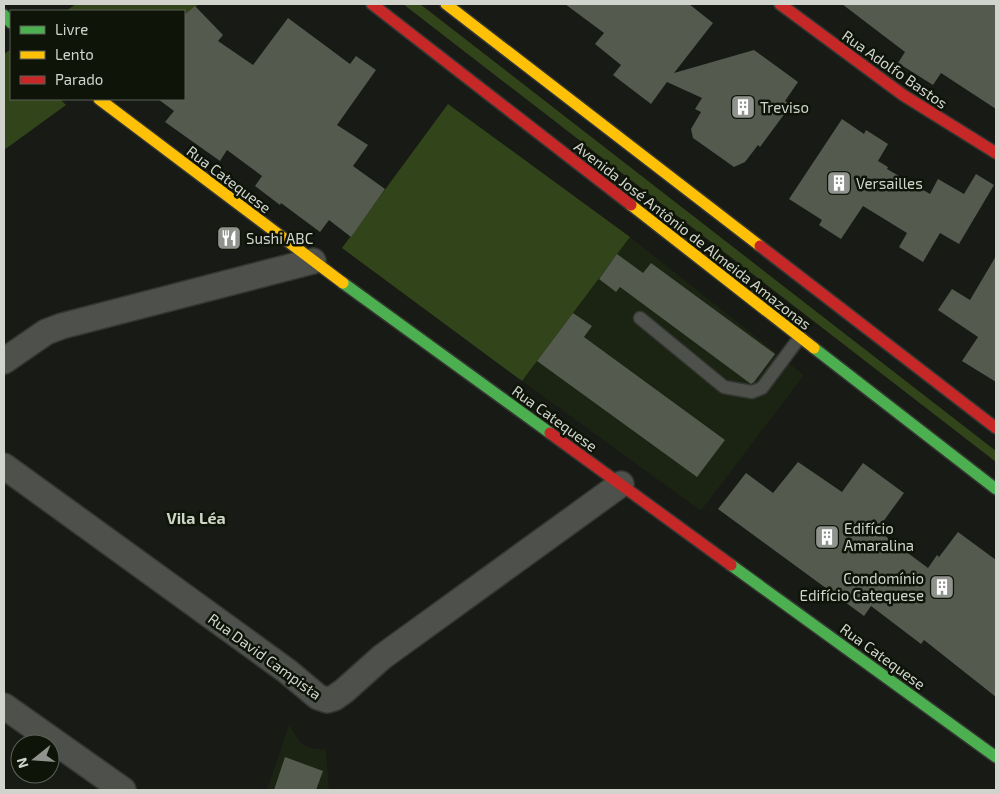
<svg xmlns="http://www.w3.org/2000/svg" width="1000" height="794" viewBox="0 0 1000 794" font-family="'Exo 2',sans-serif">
	<rect width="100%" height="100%" fill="#181a15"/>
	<path fill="#1b2313" d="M630 237 804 375 701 511 522 381Z
		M289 725 302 744 311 748 326 750 329 790H267Z"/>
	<path fill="#32441a" d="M76 4H199L184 15V11H66Z
		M403 4H420L996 451V462Z
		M10 50 11 99H60L66 105 4 150V54Z
		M448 104 630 237 522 381 342 248Z"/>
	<path fill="#545a4e" d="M565 4H689L713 23 674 73 754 50 798 82 785 101 791 105 760 147 758 145 745 162 734 167 693 138 691 129 701 112 695 109 702 98 667 82 651 104 613 75 621 65 595 44 604 33Z
		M842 4H996V109L941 73 933 85 898 63 905 52Z
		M195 6 223 35 218 41 253 65 288 18 350 64 356 56 376 70 337 125 368 145 353 166 385 189 351 237 329 220 320 232 281 203 280 205 255 186 262 176 227 150 220 161 165 122 174 111 158 99H184V15Z
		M842 119 864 134 866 130 888 144 878 161 888 167 887 169 930 194 938 179 964 194 976 174 994 185 959 244 940 233 923 262 899 247 907 233 863 206 841 239 819 225 822 220 789 199Z
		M617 254 643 273 651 263 775 354 754 382 751 384 620 287 616 292 599 279Z
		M996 256V382L962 361 978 337 938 310 952 289 970 300Z
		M573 313 592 326 584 337 725 440 697 477 537 361Z
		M798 462 842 492 863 463 904 493 877 530 928 568 937 555 939 557 958 532 996 560V697L924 640 921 644 871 606 864 616 718 509 746 473 773 493Z
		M285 757 323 771 316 790H274Z"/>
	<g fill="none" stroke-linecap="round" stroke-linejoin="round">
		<defs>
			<path id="lane" d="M640 318 724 387 752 392 762 388 800 337"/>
			<path id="street" d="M4 361 46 332 62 326 313 261
				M4 466 287 671 318 697 327 700 334 698 344 691 382 657 621 484
				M4 706 123 790"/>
			<path id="fast" d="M4 15 11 23
				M343 283 550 433
				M814 348 996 489
				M731 565 996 757"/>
			<path id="slow" d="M446 4 760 246
				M99 99 343 283
				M631 205 814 348"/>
			<path id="jam" d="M372 4 631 205
				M780 4 903 95 996 153
				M760 246 996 428
				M550 433 731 565"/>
		</defs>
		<use href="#lane" stroke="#343632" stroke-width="15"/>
		<use href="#street" stroke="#343632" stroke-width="28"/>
		<use href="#fast" stroke="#343632" stroke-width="14"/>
		<use href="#slow" stroke="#343632" stroke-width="14"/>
		<use href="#jam" stroke="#343632" stroke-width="14"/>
		<use href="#lane" stroke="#4d504b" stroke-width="12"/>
		<use href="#street" stroke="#4d504b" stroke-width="25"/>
		<use href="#fast" stroke="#4caf50" stroke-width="11"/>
		<use href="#slow" stroke="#ffc107" stroke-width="11"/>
		<use href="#jam" stroke="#c62828" stroke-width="11"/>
	</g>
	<defs>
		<symbol id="building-square" viewBox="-11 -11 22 22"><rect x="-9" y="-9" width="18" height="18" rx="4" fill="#90938d" stroke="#0f1409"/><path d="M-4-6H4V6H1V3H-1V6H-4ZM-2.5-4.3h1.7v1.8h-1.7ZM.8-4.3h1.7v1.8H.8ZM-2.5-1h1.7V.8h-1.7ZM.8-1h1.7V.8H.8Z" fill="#fff"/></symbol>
		<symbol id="restaurant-square" viewBox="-11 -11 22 22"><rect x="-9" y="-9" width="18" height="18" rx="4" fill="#90938d" stroke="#0f1409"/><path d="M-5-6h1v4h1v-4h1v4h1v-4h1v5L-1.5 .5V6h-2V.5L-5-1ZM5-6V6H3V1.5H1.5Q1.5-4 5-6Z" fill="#fff"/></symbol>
	</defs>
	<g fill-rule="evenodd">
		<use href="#building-square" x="729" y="93" width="28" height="28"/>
		<use href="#building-square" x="825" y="169" width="28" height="28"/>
		<use href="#restaurant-square" x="215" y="224" width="28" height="28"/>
		<use href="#building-square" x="813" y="523" width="28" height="28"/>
		<use href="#building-square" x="928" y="573" width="28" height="28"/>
	</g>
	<g text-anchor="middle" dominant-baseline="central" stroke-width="5" stroke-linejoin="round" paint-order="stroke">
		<g font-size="15" fill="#d0d4cd" stroke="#0f1409">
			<text transform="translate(895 69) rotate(35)">Rua Adolfo Bastos</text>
			<text transform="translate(229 179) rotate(37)">Rua Catequese</text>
			<text transform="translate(693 235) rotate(38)">Avenida José Antônio de Almeida Amazonas</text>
			<text transform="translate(555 418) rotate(36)">Rua Catequese</text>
			<text transform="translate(265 656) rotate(36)">Rua David Campista</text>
			<text transform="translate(883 656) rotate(36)">Rua Catequese</text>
		</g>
		<g font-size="15" fill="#d0d4cd" stroke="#0f1409" text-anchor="start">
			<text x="760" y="107">Treviso</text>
			<text x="856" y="183">Versailles</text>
			<text x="246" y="238">Sushi ABC</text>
			<text x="844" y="528">Edifício<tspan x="844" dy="17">Amaralina</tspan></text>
			<text x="924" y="578" text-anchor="end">Condomínio<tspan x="924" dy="17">Edifício Catequese</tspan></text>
		</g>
		<g font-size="16" font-weight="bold" fill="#cdd5c5" stroke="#0f1409">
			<text x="196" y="517">Vila Léa</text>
		</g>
	</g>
	<rect width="1000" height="794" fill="none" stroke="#d0d4cd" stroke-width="10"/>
	<rect x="10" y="10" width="175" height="90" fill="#0f1409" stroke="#5c6157"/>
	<rect x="20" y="26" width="25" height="8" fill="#4caf50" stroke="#5c6157"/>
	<text x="55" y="35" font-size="15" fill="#d0d4cd">Livre</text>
	<rect x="20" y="51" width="25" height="8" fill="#ffc107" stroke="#5c6157"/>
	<text x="55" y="60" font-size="15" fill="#d0d4cd">Lento</text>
	<rect x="20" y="76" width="25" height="8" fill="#c62828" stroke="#5c6157"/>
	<text x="55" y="85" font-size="15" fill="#d0d4cd">Parado</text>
	<g transform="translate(35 759) rotate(253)"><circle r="24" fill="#0f1409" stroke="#5c6157"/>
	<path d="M0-4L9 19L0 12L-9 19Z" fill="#90938d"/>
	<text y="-8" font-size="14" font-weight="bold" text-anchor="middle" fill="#d0d4cd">N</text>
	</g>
</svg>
